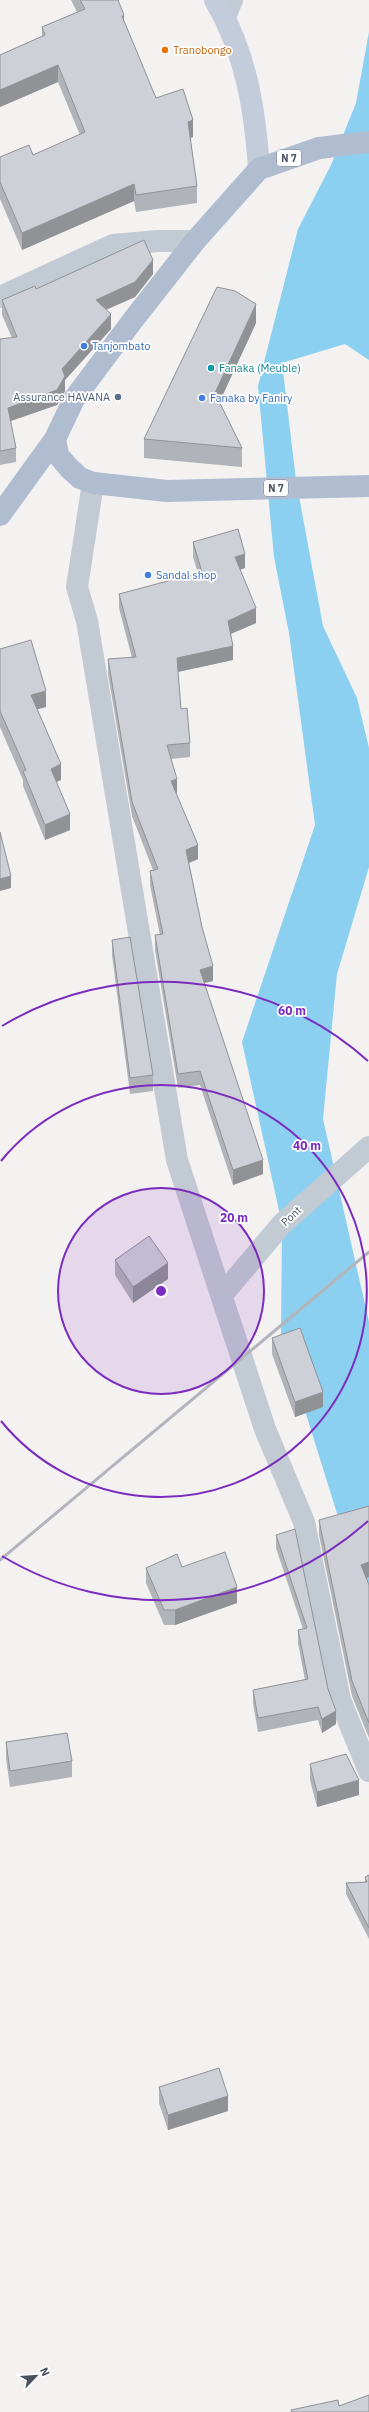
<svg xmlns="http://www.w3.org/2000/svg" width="369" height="2412" viewBox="0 0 369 2412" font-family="'IBM Plex Sans',sans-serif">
	<rect width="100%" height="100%" fill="#f4f1f1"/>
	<path fill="#8bd0f0" d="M369 32V360L345 344 282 363 296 480 323 626 357 698 369 748V867L337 974 323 1119 369 1322V1616L281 1334 282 1224 242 1042 315 825 289 633 274 557 258 386 298 229 331 165 356 103Z"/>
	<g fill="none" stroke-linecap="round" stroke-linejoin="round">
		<path stroke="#c2cad3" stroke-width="22" d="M225 17 232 0
			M0 297 113 245 158 241H195
			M93 483 77 587 87 621 177 1160 265 1429 304 1522 340 1700 369 1771
			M222 1295 282 1224 369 1147"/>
		<path stroke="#c3ccda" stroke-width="22" d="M215 0C246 53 255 109 259 169"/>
		<path stroke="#b0bdd0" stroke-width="22" d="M55 439 58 455 69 468 80 478 93 483 167 491 369 486
			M0 515 55 439 74 399 133 320 195 241 259 169 319 148 369 142"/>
		<path stroke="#b3b5bc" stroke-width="3" d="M0 1560 369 1252"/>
	</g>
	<path fill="#b0b3b8" d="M71 0H118L124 23 156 98 193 137 190 138 197 186V203L136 212 134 201 22 250 0 199V157L33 155 80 135 58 82 0 107V55L42 36V27L77 12Z
		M153 274 135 297 106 310 111 329 65 380V391L57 405 10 421 16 448V462L0 465V339L12 338 2 315V300L36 289Z
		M256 323 219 402 242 448V467L144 458V439Z
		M193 542 245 568 240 570 256 623 231 634 233 660 178 672 181 709 190 743V757L171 759 176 793 198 859 189 863 213 981 204 983 263 1174 233 1185 200 1085 178 1088 155 950V935H160L150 885V871L153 870 132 816 108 674V659L132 658 119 608V594L198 573 193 557Z
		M0 649 46 707 37 709 61 780 56 782 70 830 45 840 23 786V780L0 727Z
		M112 940 153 1075V1091L130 1094 112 955Z
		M115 1260 168 1279 133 1303 115 1275Z
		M272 1338 323 1407 295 1417 272 1354Z
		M369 1506V1577L366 1578 369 1585V1738L352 1696 319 1535V1520Z
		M276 1535 328 1689 336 1724 322 1733 318 1720 258 1732 253 1703V1690L305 1680 298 1643V1630L303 1629 276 1548Z
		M182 1567 237 1603 175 1625H164L146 1583V1568Z
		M6 1742 72 1761V1777L10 1787 6 1758Z
		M310 1764 359 1795 317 1807 310 1780Z
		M369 1875V1939L346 1894V1883L365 1882V1877Z
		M159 2087 228 2111 168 2130 159 2103Z"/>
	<path fill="#909296" d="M124 15V32L122 16Z
		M58 65V82L0 107V90Z
		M193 120V137L188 139V122Z
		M134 184V201L22 250V233Z
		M153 260V274L135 297 96 314V300Z
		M256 304V323L215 412V393Z
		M111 314V329L65 380V391L57 405 8 422V408L62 369Z
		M245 554V568L235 571V557Z
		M256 608V623L228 635V621Z
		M233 646V660L177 672V658Z
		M46 691V707L31 711V695Z
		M61 764V780L51 784V769Z
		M177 779V793L171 795V781Z
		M70 814V830L45 840V825Z
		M198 845V859L186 864V850Z
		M11 876V888L0 891V879Z
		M213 966V981L200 984V970Z
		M263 1160V1174L233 1185V1170Z
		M168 1263V1279L133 1303V1287Z
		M323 1392V1407L295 1417V1402Z
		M369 1562V1577L361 1580V1565Z
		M237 1587V1603L175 1625V1610Z
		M336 1711V1724L322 1733V1719Z
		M359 1780V1795L317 1807V1792Z
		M228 2096V2111L168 2130V2115Z"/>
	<path fill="#cdd0d6" stroke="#909296" d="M80 0H118L124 15 122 16 156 98 183 89 193 120 188 122 197 186 136 195 134 184 22 233 0 182V157L29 145 33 155 85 132 58 65 0 90V55L45 35 42 27 85 9Z
		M144 240 153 260 135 282 96 300 111 314 62 369 65 376 57 390 8 408 16 448 0 451V339L17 337 2 300 35 286 36 289Z
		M217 287 235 291 256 304 215 393 242 448 144 439Z
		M238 529 245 554 235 557 256 608 228 621 233 646 177 658 181 709 187 708 190 743 167 745 177 779 171 781 198 845 186 850 202 927 213 966 200 970 263 1160 233 1170 200 1071 178 1074 155 935 163 934 150 871 158 869 132 802 108 659 136 657 119 594 202 572 193 542Z
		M31 640 46 691 31 695 61 764 51 769 70 814 45 825 23 771 26 770 0 711V649Z
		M0 832 11 876 0 879Z
		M130 937 153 1075 130 1078 112 940Z
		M149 1236 168 1263 133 1287 115 1260Z
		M300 1328 323 1392 295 1402 272 1338Z
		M369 1506V1562L361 1565 369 1585V1723L352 1681 319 1520Z
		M295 1529 328 1689 336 1711 322 1719 318 1707 258 1718 253 1690 308 1679 298 1630 307 1628 276 1535Z
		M225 1552 237 1587 175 1610H164L146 1568 177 1554 182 1567Z
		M67 1733 72 1761 10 1771 6 1742Z
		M346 1754 359 1780 317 1792 310 1764Z
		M369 1875V1928L346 1883 367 1882 365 1877Z
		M219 2068 228 2096 168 2115 159 2087Z
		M369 2395V2412H292L291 2410 338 2400 339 2406Z"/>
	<circle cx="161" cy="1291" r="103" fill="#7b2cbf" fill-opacity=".12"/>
	<g fill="none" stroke="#7b2cbf" stroke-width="2">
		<circle cx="161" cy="1291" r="103"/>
		<path d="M1 1161A206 206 0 1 1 1 1421"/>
		<path d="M368 1521A309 309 0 0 1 2 1556M2 1026A309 309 0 0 1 368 1061"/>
	</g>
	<circle fill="#e8710a" stroke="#fff" stroke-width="1.5" cx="165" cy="50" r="4"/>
	<g fill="#3f7fe0" stroke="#fff" stroke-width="1.5">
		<circle cx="84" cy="346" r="4"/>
		<circle cx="202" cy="398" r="4"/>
		<circle cx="148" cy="575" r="4"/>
	</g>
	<circle fill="#0f9aa8" stroke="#fff" stroke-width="1.5" cx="211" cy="368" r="4"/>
	<circle fill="#5c6f8a" stroke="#fff" stroke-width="1.5" cx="118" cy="397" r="4"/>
	<g text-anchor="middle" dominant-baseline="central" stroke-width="3.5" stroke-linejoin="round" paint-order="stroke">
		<g fill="#fff" stroke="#7f8690" stroke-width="1">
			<rect x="277" y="150" width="24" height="16" rx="3"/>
			<rect x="264" y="480" width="24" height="16" rx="3"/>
		</g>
		<g font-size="10" font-weight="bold" fill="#485260">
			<text x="289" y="158">N 7</text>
			<text x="276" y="488">N 7</text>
		</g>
		<g font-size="11" fill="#c56008" stroke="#fff" text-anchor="start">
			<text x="173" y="50">Tranobongo</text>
		</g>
		<g font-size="11" fill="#366cbe" stroke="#fff" text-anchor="start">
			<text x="92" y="346">Tanjombato</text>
			<text x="210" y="398">Fanaka by Faniry</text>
			<text x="156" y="575">Sandal shop</text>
		</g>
		<g font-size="11" fill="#0d838f" stroke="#fff" text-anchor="start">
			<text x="219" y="368">Fanaka (Meuble)</text>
		</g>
		<g font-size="11" fill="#4e5e75" stroke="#fff" text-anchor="end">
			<text x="110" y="397">Assurance HAVANA</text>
		</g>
		<g font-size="11" fill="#485260" stroke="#fff">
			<text transform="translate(291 1216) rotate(-43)">Pont</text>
		</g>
	</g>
	<circle cx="161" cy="1291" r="6" fill="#7b2cbf" stroke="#fff" stroke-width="2"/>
	<g font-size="12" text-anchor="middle" font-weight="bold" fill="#7b2cbf" stroke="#fff" stroke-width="3.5" stroke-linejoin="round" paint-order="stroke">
		<text x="292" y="1015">60 m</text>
		<text x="307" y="1150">40 m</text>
		<text x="234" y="1222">20 m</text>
	</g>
	<g transform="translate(36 2376) rotate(65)" stroke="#ffffff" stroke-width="3" paint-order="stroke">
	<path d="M0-3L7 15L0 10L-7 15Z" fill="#485260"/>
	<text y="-6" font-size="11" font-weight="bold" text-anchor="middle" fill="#485260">N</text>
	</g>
</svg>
